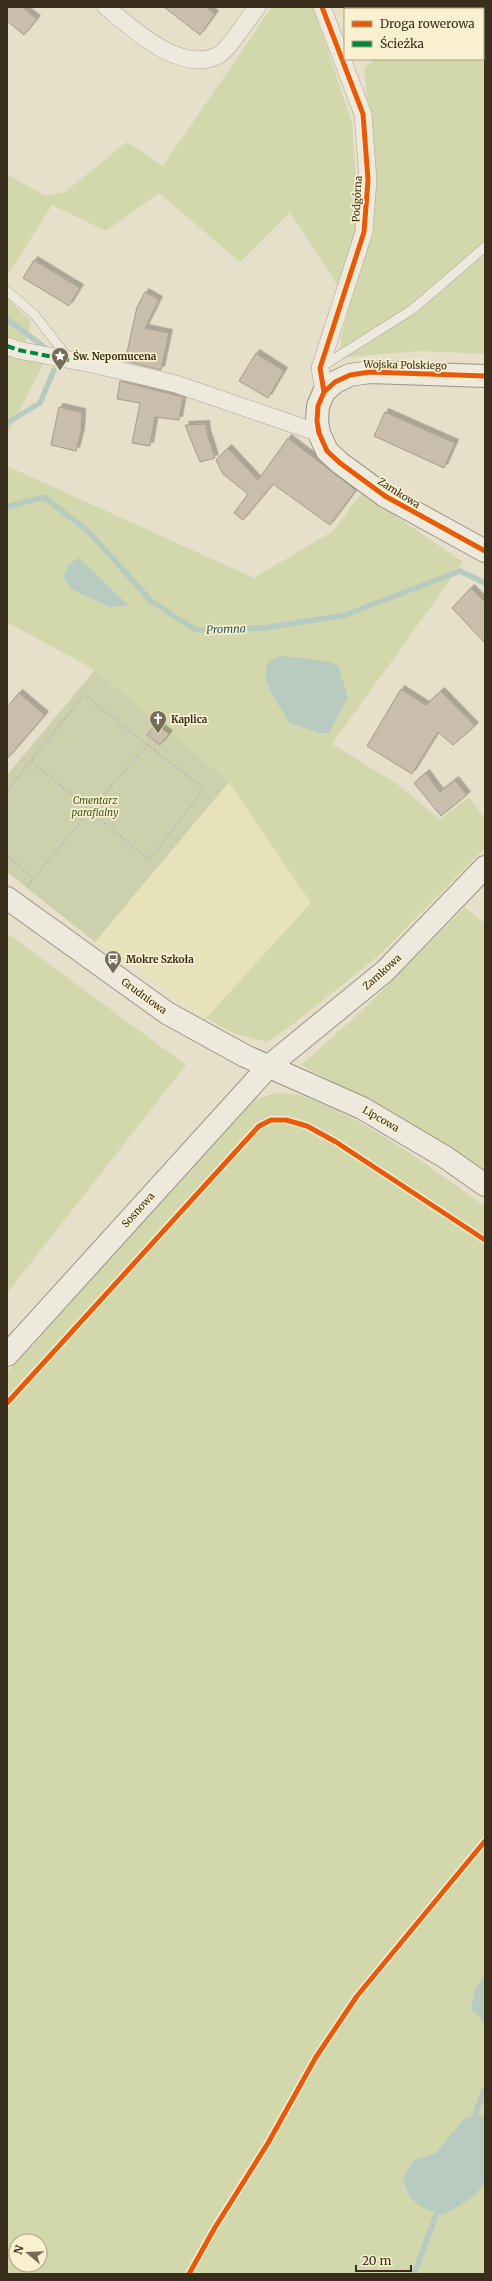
<svg xmlns="http://www.w3.org/2000/svg" width="492" height="2281" viewBox="0 0 492 2281" font-family="Merriweather,serif">
	<defs>
		<filter id="shadow"><feDropShadow dx="3.5" dy="-3.5" stdDeviation="0" flood-color="#0004"/></filter>
	</defs>
	<rect width="100%" height="100%" fill="#e6e0ca"/>
	<path fill="#e7e2ba" d="M335 7H426L424 9H345V28Z
		M229 782 311 903 206 1018 171 995 139 968 95 942Z"/>
	<path fill="#d2d7ac" fill-rule="evenodd" d="M272 7H313L352 123 356 178V234L339 288 290 212 240 262 159 193 106 231 52 205 7 276V174L45 196 65 192 127 142 163 166Z
		M426 7H485V354L419 351 340 358 341 338 370 230 373 149 364 69 374 59H483V9H424Z
		M7 298 31 322 26 342 7 337Z
		M7 350 44 363 7 435Z
		M7 466 254 578 333 531 362 493 463 562 332 744 397 784 440 819 469 797 485 819V848L378 956 292 1025 267 1042 233 1033 206 1018 311 903 229 782 95 670 7 622Z
		M465 907 485 924V1173L396 1116 301 1065 364 1009Z
		M7 933 186 1065 7 1293Z
		M276 1093C284 1094 295 1093 303 1096 369 1121 429 1165 485 1207V2274H7V1372L215 1142 256 1099ZM16 2241H40V2265H16Z"/>
	<path fill="#cdd0ac" d="M95 670 229 782 95 942 7 872V775Z"/>
	<path fill="#b7cbc0" d="M79 558 128 605 110 607 71 589 63 577 69 564Z
		M282 656 327 661 338 666 348 697 329 733H320L290 723C282 710 255 675 270 661 273 659 279 657 282 656Z
		M485 1974V2024L471 2008 475 1989Z
		M476 2115 485 2116C485 2133 490 2177 480 2189 470 2201 455 2208 442 2215 418 2205 408 2204 403 2176L414 2160 436 2153 464 2119Z"/>
	<g fill="none" stroke-linecap="round" stroke-linejoin="round">
		<path stroke="#b7cbc0" stroke-width="5.5" d="M7 319 44 347
			M7 423 40 403 54 370
			M7 507 44 497 89 532 151 601 196 630 264 628 345 615 460 571 485 583
			M472 2123 485 2088
			M414 2274 439 2207"/>
	</g>
	<path fill="#c9beab" stroke="#a69b8a" filter="url(#shadow)" d="M7 7H22L37 19 24 35 7 21Z
		M164 7H206L215 14 200 35Z
		M34 260 80 288 69 306 23 278Z
		M145 292 159 300 145 328 169 333 161 370 125 361 137 307Z
		M256 353 284 371 268 398 239 381Z
		M120 381 183 397 179 420 155 417 150 446 132 443 140 403 117 399Z
		M59 407 82 412 81 432 76 451 51 445Z
		M385 412 455 443 444 468 374 436Z
		M206 424 207 433 215 458 200 462 185 425Z
		M288 438 356 490 330 525 273 484 243 520 234 513 248 494 223 474 216 460 228 448 258 480Z
		M471 588 485 602V643L452 608Z
		M401 689 426 705 441 691 475 726 453 745 438 732 412 774 367 746Z
		M19 693 45 715 7 759V707Z
		M156 724 169 734 160 745 147 735Z
		M426 773 440 792 455 780 467 795 441 816 414 783Z"/>
	<g fill="none" stroke-linecap="round" stroke-linejoin="round">
		<defs>
			<path id="lane" d="M7 291 34 314 69 359
				M321 367 413 309 485 247"/>
			<path id="street" d="M106 7C133 29 181 75 219 55 227 51 250 16 257 7
				M322 7 363 114 368 180 364 232 320 368 324 392
				M7 346 18 350 97 365 176 384 319 433"/>
			<path id="secondary" d="M485 376 370 372 350 375 335 382 324 392 318 406 317 421 319 433 327 451 340 463 385 496 485 551
				M7 898 167 1013 245 1056 362 1108 445 1157 485 1185
				M7 1355 269 1066 385 971 485 867"/>
		</defs>
		<use href="#lane" stroke="#aba494" stroke-width="10"/>
		<use href="#street" stroke="#aba494" stroke-width="18"/>
		<use href="#secondary" stroke="#9a9484" stroke-width="24"/>
		<path stroke="#c5c1b4" stroke-width="2.5" stroke-dasharray="3 2" stroke-linecap="butt" d="M7 790 84 695 204 789 149 860 31 761
			M7 856 33 878
			M27 887 94 805 151 741"/>
		<use href="#lane" stroke="#ede9dd" stroke-width="9"/>
		<use href="#street" stroke="#ede9dd" stroke-width="17"/>
		<use href="#secondary" stroke="#ede9dd" stroke-width="22"/>
		<path stroke="#00873e" stroke-width="4" stroke-dasharray="8 4" stroke-linecap="butt" d="M7 346 18 350 69 360"/>
		<defs>
			<path id="cycleway" d="M322 7 363 114 368 180 364 232 320 368 324 392
				M485 376 370 372 350 375 335 382 324 392 318 406 317 421 319 433 327 451 340 463 385 496 485 551
				M7 1403 259 1126 271 1120H286L307 1126 336 1142 485 1240
				M189 2274 214 2229 268 2143 316 2057 357 1996 485 1841"/>
		</defs>
		<use href="#cycleway" stroke="#f8f0cf" stroke-width="8"/>
		<use href="#cycleway" stroke="#e8590c" stroke-width="5"/>
	</g>
	<defs>
		<symbol id="sight-pin" viewBox="-11 -11 22 30"><path d="M0 17L-7.5 6A9.5 9.5 0 1 1 7.5 6Z" fill="#766c59" stroke="#f8f0cf"/><path d="M0-6L1.8-2.2L6-1.7L2.9 1.2L3.7 5.4L0 3.3L-3.7 5.4L-2.9 1.2L-6-1.7L-1.8-2.2Z" fill="#fff"/></symbol>
		<symbol id="church-pin" viewBox="-11 -11 22 30"><path d="M0 17L-7.5 6A9.5 9.5 0 1 1 7.5 6Z" fill="#766c59" stroke="#f8f0cf"/><path d="M-1.2-6h2.4v3.5h3.3v2.4h-3.3V6h-2.4V-.1h-3.3v-2.4h3.3Z" fill="#fff"/></symbol>
		<symbol id="bus-pin" viewBox="-11 -11 22 30"><path d="M0 17L-7.5 6A9.5 9.5 0 1 1 7.5 6Z" fill="#766c59" stroke="#f8f0cf"/><path d="M-5-6H5V4H4V6H2V4H-2V6H-4V4H-5ZM-3.5-4V0h7V-4ZM-3.5 1.2v1.5H-2V1.2ZM2 1.2v1.5H3.5V1.2Z" fill="#fff"/></symbol>
	</defs>
	<g fill-rule="evenodd">
		<use href="#sight-pin" x="50" y="346" width="20" height="27"/>
		<use href="#church-pin" x="148" y="709" width="20" height="27"/>
		<use href="#bus-pin" x="103" y="949" width="20" height="27"/>
	</g>
	<g text-anchor="middle" dominant-baseline="central" stroke-width="3.5" stroke-linejoin="round" paint-order="stroke">
		<g font-size="10" fill="#392d1c" stroke="#f8f0cf">
			<text transform="translate(357 199) rotate(-87)">Podgórna</text>
			<text transform="translate(405 365) rotate(1)">Wojska Polskiego</text>
			<text transform="translate(399 493) rotate(32)">Zamkowa</text>
			<text transform="translate(382 972) rotate(-42)">Zamkowa</text>
			<text transform="translate(144 996) rotate(36)">Grudniowa</text>
			<text transform="translate(381 1119) rotate(30)">Lipcowa</text>
			<text transform="translate(138 1210) rotate(-48)">Sosnowa</text>
		</g>
		<g font-size="10" font-weight="bold" fill="#392d1c" stroke="#f8f0cf" text-anchor="start">
			<text x="73" y="356">Św. Nepomucena</text>
			<text x="171" y="719">Kaplica</text>
			<text x="126" y="959">Mokre Szkoła</text>
		</g>
		<g font-size="10" font-style="italic" fill="#435721" stroke="#f8f0cf">
			<text x="95" y="800">Cmentarz<tspan x="95" dy="12">parafialny</tspan></text>
		</g>
		<g font-size="11" font-style="italic" fill="#2a585a" stroke="#f8f0cf">
			<text transform="translate(226 629) rotate(-2)">Promna</text>
		</g>
	</g>
	<rect width="492" height="2281" fill="none" stroke="#392d1c" stroke-width="16"/>
	<rect x="344" y="8" width="140" height="52" fill="#f8f0cf" stroke="#aca287"/>
	<rect x="352" y="21" width="20" height="6" fill="#e8590c" stroke="#aca287"/>
	<text x="380" y="28" font-size="12" fill="#392d1c">Droga rowerowa</text>
	<rect x="352" y="41" width="20" height="6" fill="#00873e" stroke="#aca287"/>
	<text x="380" y="48" font-size="12" fill="#392d1c">Ścieżka</text>
	<g transform="translate(28 2253) rotate(289)"><circle r="19" fill="#f8f0cf" stroke="#aca287"/>
	<path d="M0-3L7 15L0 10L-7 15Z" fill="#766c59"/>
	<text y="-6" font-size="11" font-weight="bold" text-anchor="middle" fill="#392d1c">N</text>
	</g>
	<path d="M356 2265v6h55v-6" fill="none" stroke="#392d1c" stroke-width="2"/>
	<text x="362" y="2265" font-size="12" fill="#392d1c" stroke="#f8f0cf" stroke-width="3" paint-order="stroke">20 m</text>
</svg>
